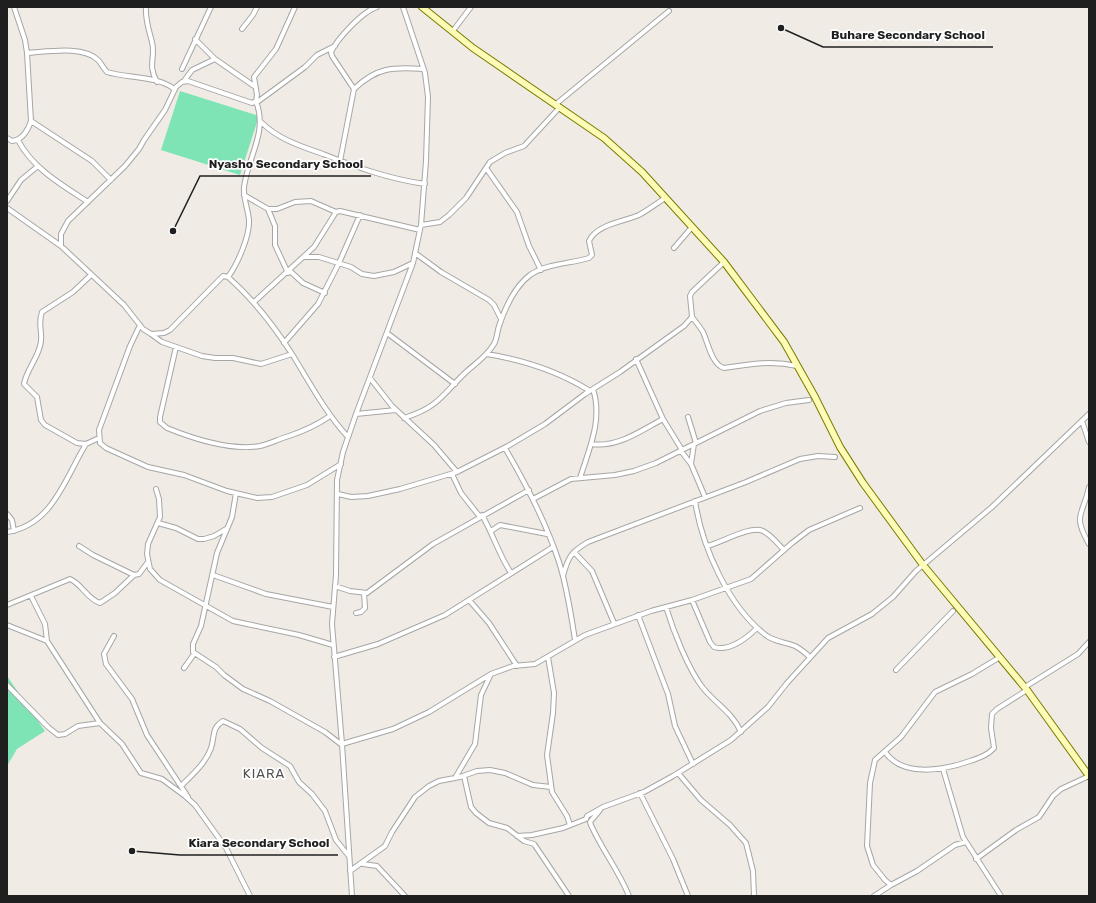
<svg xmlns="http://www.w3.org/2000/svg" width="1096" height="903" viewBox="0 0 1096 903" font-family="Rubik,sans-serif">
	<rect width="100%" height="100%" fill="#f0ece5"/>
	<path fill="#7ee4b5" d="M180 91 259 116 240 175 161 150Z
		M7 676 45 731 17 749 7 766Z"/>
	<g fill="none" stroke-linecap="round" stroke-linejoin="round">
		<defs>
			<path id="minor" d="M146 7C145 20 149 30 152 42 156 58 147 64 157 82
				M295 7 276 49 254 77 257 95 256 101 252 103 188 81 182 82 176 87 165 110 144 140 139 149 125 166 68 221 61 234V246L124 305 143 329 151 334 164 333 170 330 220 279 223 276 228 277C253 299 274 326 292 354 310 383 325 412 348 437
				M242 29 253 15 257 7
				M452 32 471 7
				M195 39 215 59
				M27 53C46 52 83 45 98 60 101 63 103 68 107 72 126 78 159 76 174 89
				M182 69 211 7
				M184 81 192 70 215 59 254 86
				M354 89 332 56 331 52C337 39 363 11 377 7
				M256 103 305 67 317 55 335 46
				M556 104 669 11
				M31 121 92 161 111 180
				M261 122C278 139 300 146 323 154 356 167 389 179 425 184
				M7 138 12 141C22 140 28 130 31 121L27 53 25 40 14 7
				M18 140C32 168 62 185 88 202
				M340 161 354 89C377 67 393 67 423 69
				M486 168 517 212 529 246 541 270
				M244 195 268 209H277L295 202 311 201 336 212
				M7 201 21 180 38 166
				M7 208 61 246
				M268 209 275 226V245L288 273
				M421 225 440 222 449 215 466 198 490 162 505 153 524 146 560 107
				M674 248 692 227
				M415 253 441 272 489 300 494 305 501 319
				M304 257H319L351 267 362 274 374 276 394 272 413 263
				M290 271 303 283 325 293
				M91 275 73 292 42 312C37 325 44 334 40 346 37 359 26 371 24 384L37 397 41 420 45 425 77 443 86 444 99 438
				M228 277C237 265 250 236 249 220 248 209 243 198 244 187 248 156 268 133 256 101
				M254 302 314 247 336 212 340 211 420 230
				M692 317C696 322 700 327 703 332 708 343 712 365 724 368 749 364 771 360 797 366
				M140 325 130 346 99 430 100 443 106 448 148 467 184 475 227 491 257 498 272 497 307 485 341 464
				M387 333 455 384
				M151 334 162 342 202 356 215 358H233L261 364 292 354
				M284 343 318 304 339 263 360 215
				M176 347 160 417V422L167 428C194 439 230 451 260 446 269 444 279 439 289 436 304 431 317 425 330 416
				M487 354C523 360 558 371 590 391
				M636 359 663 419 682 450
				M370 378 392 406 434 445 457 472
				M356 414 396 410
				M688 417 696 443
				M404 418C439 407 442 395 466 372 476 363 487 356 494 344 497 339 497 332 499 326 505 308 514 287 530 275 547 263 570 264 589 258L592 255 589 241C597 224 623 222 639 215 648 210 656 204 665 198
				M1082 421 1089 442
				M591 444C618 448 640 431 663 419
				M694 444 691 464 705 497
				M505 448C526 484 546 522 559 562 567 587 571 614 575 640
				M681 451 691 464
				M452 474 461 493 480 517
				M580 478C589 449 603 420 593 389
				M1089 487C1083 516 1072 514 1089 544
				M156 489 159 499 160 517 148 544 147 554 150 569 160 580 233 621 299 635 333 645
				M236 493 232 517 217 553 201 626 193 644V652L216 667 224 675 243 689 270 701 325 732 342 745
				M338 494 351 497 368 496 400 489 457 472 508 446 545 424 585 394 620 372 684 326 692 317 690 296 692 292 724 262
				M533 499 571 479 615 475 634 471 656 463 760 411 786 403 809 400
				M695 501C702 547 729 608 767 636 776 642 785 642 795 646 801 649 805 653 810 657
				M7 514 12 520 14 531
				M482 515C493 534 499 555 511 573
				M158 523 176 528 198 539H204L214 536 226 529
				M491 531 500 525 547 534
				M7 532C53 525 65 478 86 444
				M79 546 93 555 134 575 139 574 148 562
				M707 546C721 543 750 525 763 531 771 535 778 544 784 550
				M574 552 592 571 614 623
				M213 575 266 594 333 607
				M563 576C568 557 571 552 588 542L746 482 800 459 818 456 835 457
				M335 586 350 591 367 593 433 544 529 490
				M31 596 45 624 47 641
				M469 600 489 623 517 666
				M692 600 710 642 714 647C729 652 747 638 757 628
				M7 605 70 579C82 584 87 599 100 603L115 593 134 575
				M666 607C673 630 688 669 703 688 715 703 733 713 741 732
				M356 613 361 612 365 608 364 593
				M638 615 668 694 675 726 693 764
				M7 625 47 641 100 723 122 744 141 773 162 779 185 796 195 805 226 848 250 896
				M114 636 104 654 106 664 132 699 147 735 188 797
				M334 657 378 644 445 615 553 547
				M548 657 554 693 553 713 547 755 552 792 567 816 570 825
				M184 668 194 654
				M896 670 953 611
				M7 685 48 727 58 735 65 734 78 726 100 723
				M1025 687 1078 654 1089 642
				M342 744 393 729 429 712 491 674 513 666 535 664 585 635 651 611 692 600 751 579 792 543 809 530 860 508
				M885 752C903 778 944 770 970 761 979 758 988 755 994 748L991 728 992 714 997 709 1027 690
				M943 769 963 837 1001 896
				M678 773 701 800 730 825 746 843 753 871 754 896
				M464 776 471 807 476 813 489 823 507 828 524 841 534 844 569 896
				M455 778 475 744 481 695 491 674
				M181 786C192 775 206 763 211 748 215 737 211 728 223 721L240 729 262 748 290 766 299 782 312 794 325 811 336 840 348 855
				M640 793 673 859 688 896
				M600 810 590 822 591 825C602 850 619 871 629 896
				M517 836 532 835 563 828 586 819 587 816 603 807 644 792 673 776 731 740 768 707 787 683 828 638 872 614 893 597 916 571 992 507 1089 414
				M976 859 1016 830 1039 817 1053 796 1061 789 1089 776
				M363 864 377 866 405 896
				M350 871 385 846 392 832 415 797 429 786 439 781 460 777 477 771 490 770 505 773 533 785 551 787
				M891 885 885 880 873 865 867 846 870 783 875 760 901 737 935 692 972 674 1000 657
				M352 896 342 744 332 624 336 575 337 480 343 452 356 414 413 263 421 225 426 161 428 97 425 73 403 7
				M874 896 891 885 917 871 955 845 966 842"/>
			<path id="secondary" d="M422 7 473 48 604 138 642 172 724 262 784 342 815 397 840 447 863 483 923 565 1027 690 1089 776"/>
		</defs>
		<use href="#minor" stroke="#a6a6a6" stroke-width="6"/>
		<use href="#secondary" stroke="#787c00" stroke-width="8"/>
		<use href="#minor" stroke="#fff" stroke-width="4"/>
		<use href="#secondary" stroke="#fdfbb6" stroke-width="6"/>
	</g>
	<g text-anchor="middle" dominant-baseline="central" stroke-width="3.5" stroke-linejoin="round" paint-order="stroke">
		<g font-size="13" letter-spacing="1" fill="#525252" stroke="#fff">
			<text x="264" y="773">KIARA</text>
		</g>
	</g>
	<path fill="none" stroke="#1f1f1f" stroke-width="1.5" d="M781 28L823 47H993M173 231L200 176H371M132 851L180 855H338"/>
	<g fill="#1f1f1f" stroke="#fff" stroke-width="1.5">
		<circle cx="781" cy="28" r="4"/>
		<circle cx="173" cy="231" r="4"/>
		<circle cx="132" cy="851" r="4"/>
	</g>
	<g font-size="12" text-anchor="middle" font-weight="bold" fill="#1f1f1f" stroke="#fff" stroke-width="3.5" stroke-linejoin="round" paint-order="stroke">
		<text x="908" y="39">Buhare Secondary School</text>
		<text x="286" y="168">Nyasho Secondary School</text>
		<text x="259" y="847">Kiara Secondary School</text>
	</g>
	<rect width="1096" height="903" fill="none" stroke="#1f1f1f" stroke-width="16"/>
</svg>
